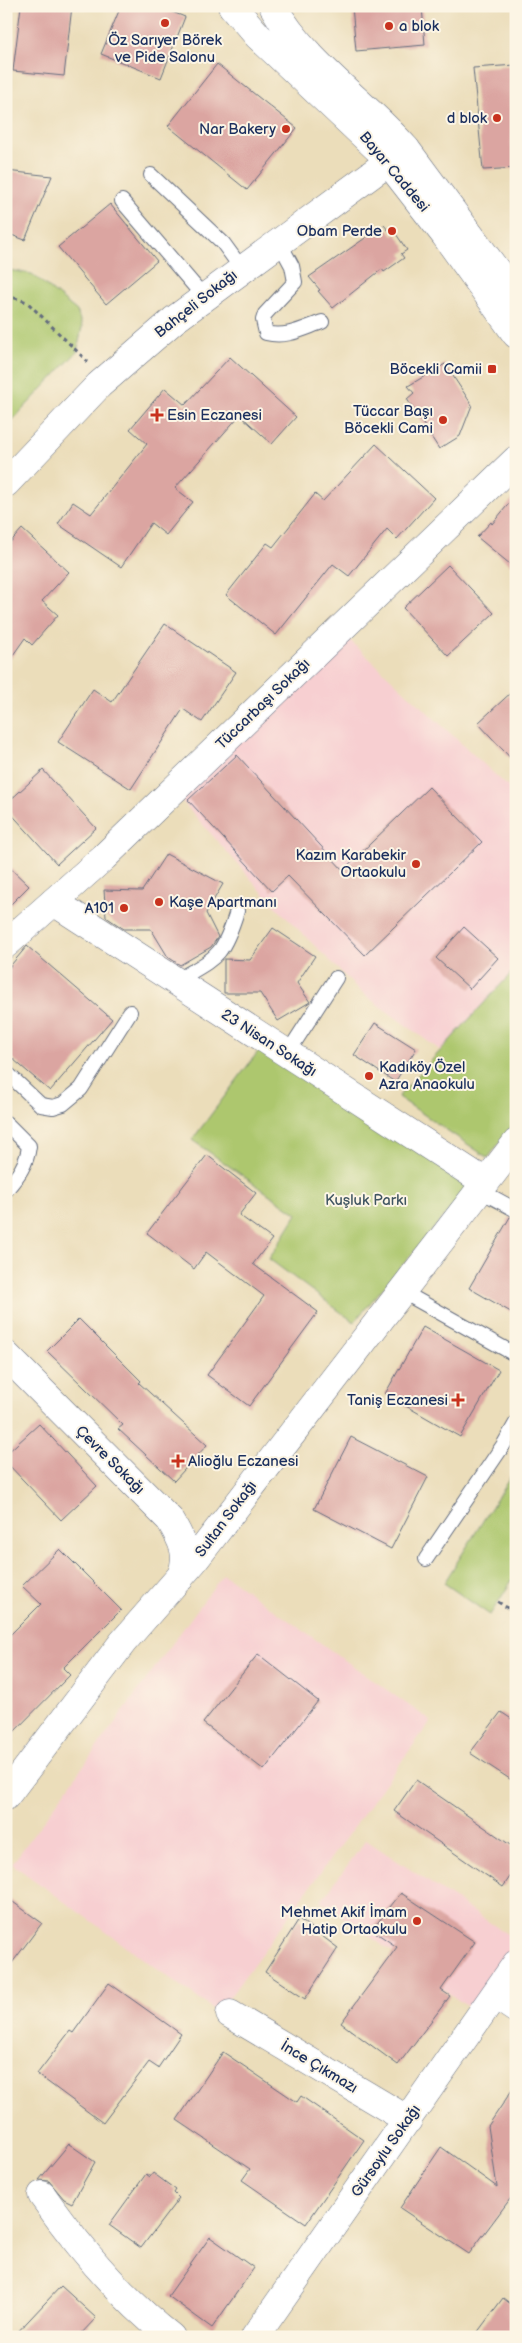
<svg xmlns="http://www.w3.org/2000/svg" width="522" height="2343" viewBox="0 0 522 2343" font-family="'Balsamiq Sans',sans-serif">
	<rect width="100%" height="100%" fill="#fcf5e5"/>
	<filter id="ink" filterUnits="userSpaceOnUse"><feTurbulence type="fractalNoise" baseFrequency=".02" numOctaves="2"/><feDisplacementMap in="SourceGraphic" scale="10" xChannelSelector="R" yChannelSelector="G"/><feConvolveMatrix kernelMatrix="1 2 1 2 8 2 1 2 1" color-interpolation-filters="sRGB"/></filter>
	<filter id="wash" filterUnits="userSpaceOnUse"><feTurbulence type="fractalNoise" baseFrequency=".0096" numOctaves="4" result="noise"/><feDisplacementMap in="SourceGraphic" scale="20" xChannelSelector="R" yChannelSelector="G"/><feGaussianBlur stdDeviation="1.12" result="paint"/><feColorMatrix in="noise" values="0 0 0 0 0 0 0 0 0 0 0 0 0 0 0 0 0 1.4 0 .05"/><feComposite in="paint" operator="in"/></filter>
	<g filter="url(#wash)">
		<rect width="100%" height="100%" fill="#ebddba"/>
		<path fill="#f7cfd1" d="M343 634 516 794V968L441 1051 362 993 273 904 174 792Z
			M223 1574 431 1721 218 2013 12 1864Z
			M366 1840 516 1940V1945L472 2010 321 1901Z"/>
		<path fill="#adc76e" stroke="#647b66" d="M9 270 32 274 77 311 82 327 77 352 6 427V272Z
			M516 968V1121L488 1158 398 1097Z
			M263 1045 470 1186 354 1322 269 1259 297 1214 192 1140Z
			M516 1468V1574L490 1615 444 1583Z"/>
		<g id="blocks">
			<path fill="#dba5a1" d="M21 6H72L64 76 13 71Z
				M121 6H157L185 17 161 78 101 54Z
				M352 6H422L425 45 356 51Z
				M217 64 297 128 247 190 168 126Z
				M516 65V168L483 170 473 68Z
				M6 171 52 176 25 240 6 233Z
				M110 204 157 261 106 304 58 247Z
				M384 225 393 236 396 234 407 250 401 254 404 258 384 272 382 269 333 308 318 291 320 290 309 277Z
				M230 357 296 417 272 444 240 415 175 488 193 502 166 535 151 523 121 567 58 524 73 502 91 514 147 444 130 429 165 388 185 405Z
				M445 364 472 405 460 436 439 449 407 399 414 393 408 386Z
				M376 444 434 498 397 539 387 529 349 576 333 564 276 635 226 595 267 543 273 547 315 494 323 501Z
				M516 495V569L477 537 491 522 492 524Z
				M22 529 69 572 42 601 58 615 32 645 25 638 6 665V547Z
				M448 565 494 613 448 656 403 608Z
				M165 624 236 672 202 722 183 709 131 789 58 742 93 689 112 702Z
				M516 688V764L478 723Z
				M237 755 343 870 429 787 482 842 365 955 288 876 272 891 188 800Z
				M43 770 96 828 57 864 6 808V804Z
				M166 854 223 884 206 913 218 937 211 947 180 965 168 957 151 929H124L106 917 104 890 142 891Z
				M6 864 29 886 6 909Z
				M464 927 498 958 470 989 436 958Z
				M273 928 315 956 297 983 310 1002 278 1021 260 993H224V959L250 960Z
				M27 946 112 1019 50 1091 6 1053V971Z
				M375 1023 416 1049 395 1082 354 1055Z
				M207 1155 256 1193 239 1215 272 1239 253 1264 318 1312 249 1406 207 1375 264 1296 206 1252 194 1269 147 1233Z
				M510 1217 516 1219V1315L469 1288Z
				M79 1319 141 1381 139 1383 207 1445 174 1481 118 1429 123 1425 47 1351Z
				M423 1327 499 1370 460 1437 385 1394Z
				M39 1424 97 1486 61 1520 6 1462V1454Z
				M351 1437 428 1477 391 1549 314 1509Z
				M60 1549 121 1610 63 1668 70 1675 6 1740V1639L41 1604 22 1586Z
				M258 1654 318 1701 264 1770 203 1723Z
				M501 1712 516 1722V1783L470 1753Z
				M416 1780 516 1849V1868L503 1887 394 1811Z
				M401 1893 475 1942 441 1990 450 1996 398 2065 341 2023 397 1947 372 1930Z
				M6 1897 42 1923 6 1971Z
				M299 1919 338 1948 305 1999 265 1972Z
				M109 1983 181 2034 158 2068 149 2062 103 2123 37 2074 70 2031 73 2033Z
				M223 2052 297 2102 301 2096 364 2140 306 2224 242 2180 250 2169 177 2120Z
				M516 2084V2191L469 2254 400 2208 441 2147 497 2187 488 2126Z
				M69 2144 95 2162 72 2203 64 2199 49 2181 39 2180Z
				M153 2173 176 2190 174 2193 179 2198 141 2248 109 2225 146 2174 150 2177Z
				M210 2237 254 2268 212 2328 168 2296Z
				M61 2286 96 2318 78 2337H13Z
				M503 2298 516 2308V2337H474Z"/>
		</g>
	</g>
	<g filter="url(#ink)">
		<use href="#blocks" fill-opacity="0" stroke="#646c7e" stroke-width="1"/>
		<g fill="none" stroke-linecap="round" stroke-linejoin="round">
			<defs>
				<path id="lane" d="M151 175 223 243 242 269
					M122 201 204 297
					M279 242 292 266 295 282 265 314 263 320 266 333C287 338 302 329 322 322
					M176 981C216 957 222 959 237 911
					M287 1054 336 978
					M6 1072 41 1105 53 1107 63 1104 81 1089 130 1012
					M6 1123 29 1146C27 1164 18 1176 6 1190
					M479 1190 516 1210
					M403 1292 516 1355
					M426 1559 504 1444 516 1423"/>
				<path id="street" d="M6 483 99 385 174 320 406 149
					M54 902 485 1182
					M6 1355 170 1520C182 1540 191 1556 180 1578
					M6 1796 123 1642 194 1561 516 1143
					M495 1995 516 2009
					M230 2014 408 2120
					M42 2195C79 2248 120 2297 171 2337
					M255 2337 516 1964"/>
				<path id="secondary" d="M232 6 258 36 379 150 445 235 516 334
					M273 6C305 63 364 101 406 149L516 297
					M6 944 104 857 516 460"/>
			</defs>
			<use href="#lane" stroke="#646c7e" stroke-width="16"/>
			<use href="#street" stroke="#646c7e" stroke-width="29"/>
			<use href="#secondary" stroke="#646c7e" stroke-width="29"/>
			<path stroke="#646c7e" stroke-width="3" stroke-dasharray="4 4" stroke-linecap="butt" d="M6 298H15L27 302 88 362
				M498 1602 516 1613"/>
			<use href="#lane" stroke="#fff" stroke-width="14"/>
			<use href="#street" stroke="#fff" stroke-width="28"/>
			<use href="#secondary" stroke="#fff" stroke-width="28"/>
		</g>
	</g>
	<g fill="#c8321e" stroke="#fcf5e5" stroke-width="2">
		<circle cx="165" cy="23" r="5"/>
		<circle cx="389" cy="26" r="5"/>
		<circle cx="497" cy="118" r="5"/>
		<circle cx="286" cy="129" r="5"/>
		<circle cx="392" cy="231" r="5"/>
		<rect x="487" y="364" width="10" height="10" rx="2.5"/>
		<path d="M154.5 407.5h5v5h5v5h-5v5h-5v-5h-5v-5h5z"/>
		<circle cx="443" cy="420" r="5"/>
		<circle cx="416" cy="864" r="5"/>
		<circle cx="159" cy="902" r="5"/>
		<circle cx="124" cy="908" r="5"/>
		<circle cx="369" cy="1076" r="5"/>
		<path d="M455.5 1392.5h5v5h5v5h-5v5h-5v-5h-5v-5h5z"/>
		<path d="M175.5 1453.5h5v5h5v5h-5v5h-5v-5h-5v-5h5z"/>
		<circle cx="417" cy="1921" r="5"/>
	</g>
	<g text-anchor="middle" dominant-baseline="central" stroke-width="4" stroke-linejoin="round" paint-order="stroke">
		<g font-size="15" fill="#1b2f5e" stroke="#fcf5e5" text-anchor="end">
			<text x="399" y="26" text-anchor="start">a blok</text>
			<text x="165" y="40" text-anchor="middle">Öz Sarıyer Börek<tspan x="165" dy="17">ve Pide Salonu</tspan></text>
			<text x="487" y="118">d blok</text>
			<text x="276" y="129">Nar Bakery</text>
			<text x="382" y="231">Obam Perde</text>
			<text x="482" y="369">Böcekli Camii</text>
			<text x="433" y="411">Tüccar Başı<tspan x="433" dy="17">Böcekli Cami</tspan></text>
			<text x="167" y="415" text-anchor="start">Esin Eczanesi</text>
			<text x="406" y="855">Kazım Karabekir<tspan x="406" dy="17">Ortaokulu</tspan></text>
			<text x="169" y="902" text-anchor="start">Kaşe Apartmanı</text>
			<text x="114" y="908">A101</text>
			<text x="379" y="1067" text-anchor="start">Kadıköy Özel<tspan x="379" dy="17">Azra Anaokulu</tspan></text>
			<text x="448" y="1400">Taniş Eczanesi</text>
			<text x="188" y="1461" text-anchor="start">Alioğlu Eczanesi</text>
			<text x="407" y="1912">Mehmet Akif İmam<tspan x="407" dy="17">Hatip Ortaokulu</tspan></text>
		</g>
		<g font-size="15" fill="#1b2f5e" stroke="#fcf5e5">
			<text transform="translate(394 172) rotate(50)">Bayar Caddesi</text>
			<text transform="translate(196 304) rotate(-38)">Bahçeli Sokağı</text>
			<text transform="translate(263 704) rotate(-44)">Tüccarbaşı Sokağı</text>
			<text transform="translate(269 1043) rotate(33)">23 Nisan Sokağı</text>
			<text transform="translate(110 1460) rotate(45)">Çevre Sokağı</text>
			<text transform="translate(226 1519) rotate(-53)">Sultan Sokağı</text>
			<text transform="translate(319 2067) rotate(31)">İnce Çıkmazı</text>
			<text transform="translate(386 2151) rotate(-55)">Gürsoylu Sokağı</text>
		</g>
		<g font-size="15" fill="#405562" stroke="#fcf5e5">
			<text x="366" y="1200">Kuşluk Parkı</text>
		</g>
	</g>
	<rect width="522" height="2343" fill="none" stroke="#fcf5e5" stroke-width="25"/>
</svg>
